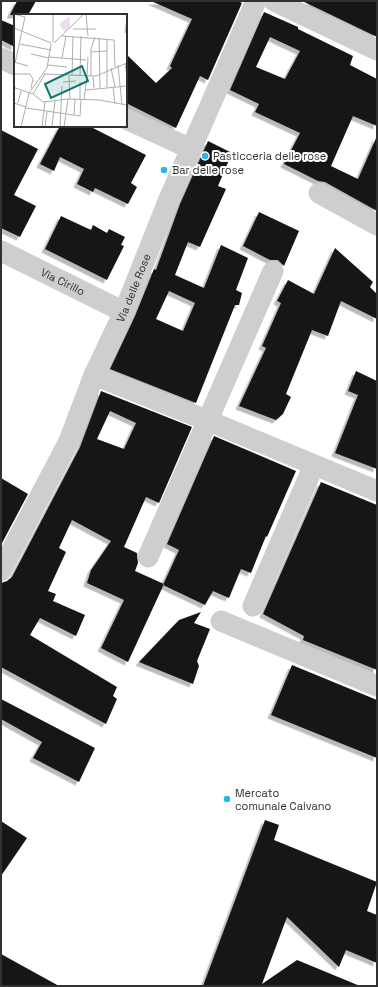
<svg xmlns="http://www.w3.org/2000/svg" width="378" height="987" viewBox="0 0 378 987" font-family="'Space Grotesk',sans-serif">
	<defs>
		<filter id="shadow"><feDropShadow dx="-3.5" dy="3.5" stdDeviation="0" flood-color="#0004"/></filter>
	</defs>
	<rect width="100%" height="100%" fill="#fff"/>
	<path fill="#181818" fill-rule="evenodd" filter="url(#shadow)" d="M17 1H36L28 15H10Z
		M151 1H238L242 3 208 80 200 76 176 128 126 103V54L156 83 172 68 170 66 192 19Z
		M302 1H377V37L321 10Z
		M264 12 298 27V29L353 56 350 65 377 79V126L353 116 331 166 358 179 377 136V211L325 182 318 181 284 164 300 133 255 112 259 104 230 90ZM270 37 300 51 285 79 256 67Z
		M1 20 15 26V47L1 40Z
		M60 126H89L146 155 131 183 137 187 128 204 95 188 93 192 77 184 84 169 60 157 54 171 40 164Z
		M1 130 38 149 14 195 36 206 20 237 1 228Z
		M208 141 232 153 218 186 226 189 200 247 188 242 175 275 204 288 221 245 248 258 236 290 242 293 239 305H235L196 403 110 369 135 316 154 269 156 270 180 204ZM169 291 195 303 183 331 156 319Z
		M259 212 299 231 284 266 278 260H270L243 246Z
		M61 216 91 230 93 225 107 233 109 229 125 237 121 245 124 246 107 280 45 249Z
		M335 248 373 282 370 287 377 294V319L341 301 328 336 312 330 286 394 291 397 283 414 276 420 239 406 266 348 262 346 281 303 277 301 288 280 314 294Z
		M356 371 377 381V469L335 453 358 395 348 391Z
		M101 391 192 427 159 503 146 497 124 547 137 553 138 563 135 571 164 584 128 662 101 648 124 600 87 583 91 570 111 541 72 520 59 548 66 552 48 591 56 594 53 601 85 615 76 636 40 618 30 635 117 687 113 696 117 699 106 724 1 667V583L7 581 12 577 80 447ZM110 411 136 423 124 449 97 439Z
		M214 436 296 471 267 537 266 536 251 573 241 569 229 598 213 591 205 605 163 585 179 550 167 544Z
		M1 478 28 494 1 545Z
		M321 482 377 505V670L303 640 304 636 263 614Z
		M201 612 194 623 210 629 197 661 199 666 193 684 139 662 179 620Z
		M292 665 377 700V758L271 715Z
		M1 699 95 748 79 782 33 758 42 742 1 719Z
		M265 820 279 825 274 840 377 882 367 911 377 915V963L346 950 339 967 287 917 262 984 297 960 360 986H203Z
		M1 821 27 838 1 876Z
		M1 954 59 986H1Z"/>
	<g fill="none" stroke-linecap="round" stroke-linejoin="round">
		<g stroke="#cecece" stroke-width="21">
			<path d="M274 1 377 50"/>
			<path d="M1 58 15 65"/>
			<path d="M126 119 191 149"/>
			<path d="M319 193 377 225"/>
			<path id="s1" d="M1 251 124 312"/>
			<path d="M94 375 209 421 377 491"/>
			<path d="M148 557 273 271"/>
			<path id="s2" d="M1 571 69 441 94 375 124 312 169 199 256 1"/>
			<path d="M253 606 314 465"/>
			<path d="M221 621 377 686"/>
		</g>
	</g>
	<g fill="#28b5f2" stroke="#fff" stroke-width="1.5">
		<circle cx="205" cy="156" r="4"/>
		<circle cx="164" cy="170" r="4"/>
		<circle cx="227" cy="799" r="4"/>
	</g>
	<g text-anchor="middle" dominant-baseline="central" stroke-width="4" stroke-linejoin="round" paint-order="stroke">
		<g font-size="11" fill="#313131" stroke="#fff" text-anchor="start">
			<text x="213" y="156">Pasticceria delle rose</text>
			<text x="172" y="170">Bar delle rose</text>
			<text x="235" y="793">Mercato<tspan x="235" dy="13">comunale Caivano</tspan></text>
		</g>
		<g font-size="11" fill="#313131" stroke="#fff">
			<text stroke="none"><textPath href="#s1" startOffset="69">Via Cirillo</textPath></text>
			<text stroke="none"><textPath href="#s2" startOffset="313">Via delle Rose</textPath></text>
		</g>
	</g>
	<g transform="translate(14 14)">
		<rect width="113" height="113" fill="#fff"/>
		<path d="M56 2V13L51 18 45 10Z" fill="#ecdeee"/>
		<path fill="none" stroke="#adadad" stroke-width="1" d="M0 0 11 3 1 49M39 0V28M72 0 74 22M0 14 37 29M59 15H82M111 19 113 5M48 22 100 26 101 53M85 24 86 74M93 25V73M40 29 70 0M6 30 37 36M77 38 93 37M17 40 35 44M35 43 72 46M48 44 52 22M0 48 14 52M111 49 113 62M34 51 53 53M104 51 108 91M97 54 101 73M0 60H16L19 65 17 74M29 60 82 62 113 49M55 62 56 85M58 62 59 22M66 62 67 22M73 62 74 43M77 62V35L81 23M79 62 80 74M49 68 62 67M0 69 1 74 19 80 29 88 54 85 85 86 113 91M99 73 101 90M72 76 113 72M19 80 31 60M66 85V68M70 86 73 62M0 89 12 93M4 89 7 77M12 94 66 102 67 85M60 101 61 85M31 112 33 98M38 112 41 87M7 113 15 79 33 54 37 30M28 113 31 88M30 113H59M46 113 48 72M50 113 54 85"/>
		<path fill="#0f766e" fill-opacity="0.15" stroke="#0f766e" stroke-width="2" d="M68 52 74 67 37 84 31 70Z"/>
		<rect width="113" height="113" fill="none" stroke="#313131" stroke-width="2"/>
	</g>
	<rect width="378" height="987" fill="none" stroke="#313131" stroke-width="4"/>
</svg>
